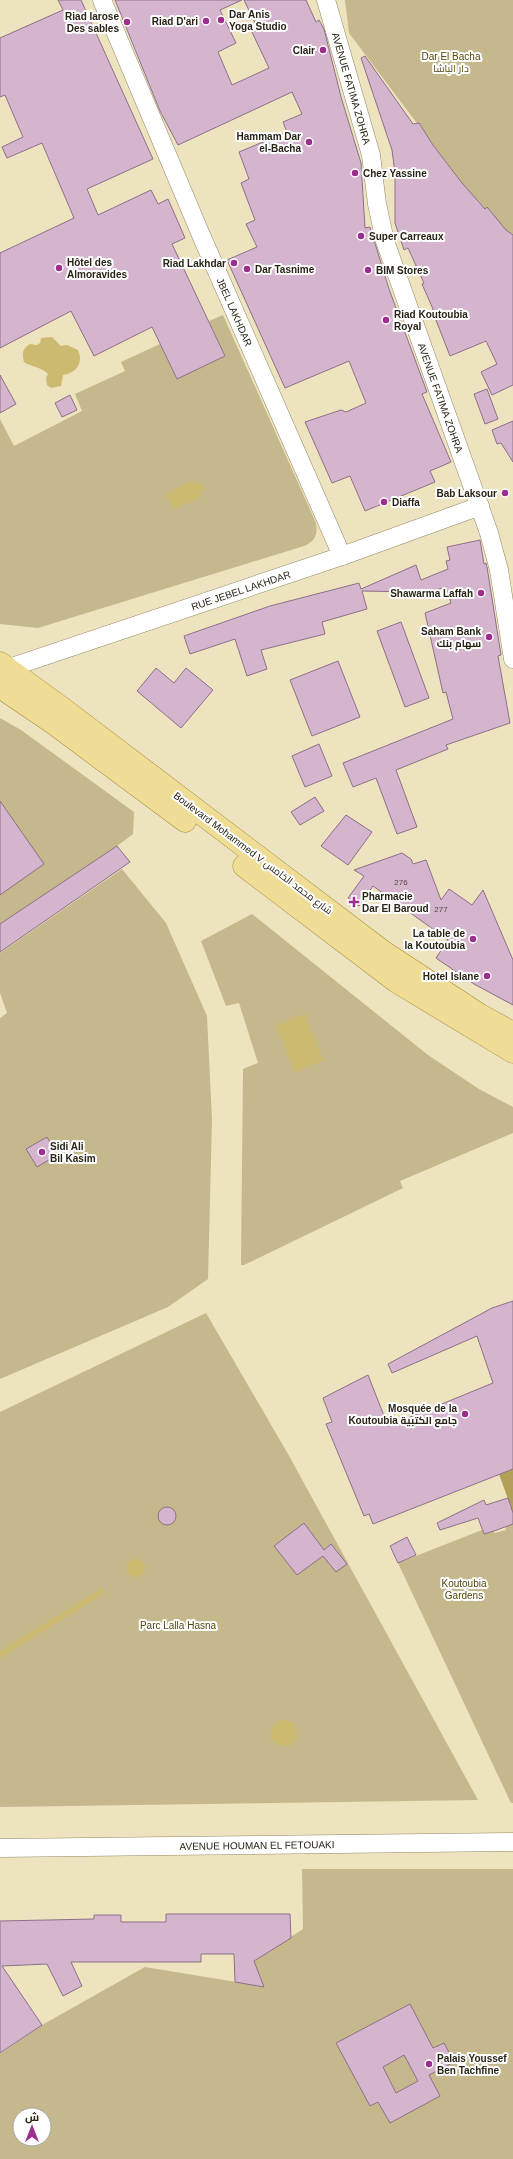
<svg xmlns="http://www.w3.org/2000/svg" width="513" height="2159" viewBox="0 0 513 2159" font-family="Helvetica,Cairo,sans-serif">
	<rect width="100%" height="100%" fill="#ede3be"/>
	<path fill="#c4b88c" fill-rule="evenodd" d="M345 0H513V238L504 231 462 183 349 33Z
		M223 315 316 523C318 535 315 541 304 546L38 628 0 624V419L14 446 82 411 75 394 125 371 121 362 160 344 177 379 225 356 209 321Z
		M0 718 21 730 134 812 133 834 117 846 0 924Z
		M122 869 166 923 207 1016 212 1120 208 1279 168 1307 0 1379V1018L7 1013 0 993V953Z
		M252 914 428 1055 479 1089 513 1107V1133L400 1181 403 1188 244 1265H241L243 1069 258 1063 239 1003 226 1006 201 941Z
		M206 1313 288 1454 478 1800 0 1807V1412Z
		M513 1524V1803H511L398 1563 482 1530 484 1534 494 1531 495 1533 506 1530 505 1527Z
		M302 1869H513V2159H0V2054L42 2025 145 1967 260 1986 262 1983 254 1961 303 1929ZM20 2115H44V2139H20Z"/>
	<path fill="#b3a058" d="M513 1469V1513L499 1474Z"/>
	<path fill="#cdba71" d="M52 337 61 346 67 345 78 350C84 363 76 373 63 375L61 386 51 388 47 385 46 378 48 374C42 367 31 367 24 362 22 353 22 349 30 344L37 345 40 343 41 338Z
		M194 480 196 484 201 482 205 490 200 492 202 496 174 509 166 494Z
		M305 1014 323 1061 294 1072 276 1025Z
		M127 1568a9 9 0 1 1 18 0a9 9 0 1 1-18 0Z
		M102 1588 105 1593 0 1658V1651Z
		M271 1733a13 13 0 1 1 26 0a13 13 0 1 1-26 0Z"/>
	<path fill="#d5b5ce" stroke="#8d7087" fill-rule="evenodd" d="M58 0H81L153 159 87 189 98 215 151 190 158 204 168 199 185 238 172 244 225 356 177 379 152 327 94 356 71 311 0 348V253L74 218 42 143 7 158 2 147 23 137 5 95 0 97V38L63 10Z
		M115 0H242L220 10 236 43 218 52 232 85 269 68 251 30 257 27 244 0H306L316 22 319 20 324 29 341 97 361 163 365 228 370 227 389 289 427 392 422 394 451 462 430 471 435 482 365 511 350 476 332 483 305 422 341 410 346 412 366 403 349 361 285 388 227 260 257 247 246 224 255 220 241 183 249 179 239 152 287 132 283 122 302 114 292 92 178 145 160 111Z
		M365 56 413 124 419 123 433 145 462 183 485 209 487 207 506 230 513 235V385L492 395 481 372 497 364 486 341 450 356 432 310 433 309 422 284 424 283 408 248 404 250 395 223V173L392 150 361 58Z
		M0 375 16 404 0 413Z
		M487 389 498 419 485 424 474 394Z
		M70 395 77 410 62 417 55 403Z
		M513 421V462L501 443 497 444 492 430Z
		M480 540 484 564 486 563 487 567 501 655 498 656 510 723 446 745 448 749 396 770 417 827 397 834 376 778 353 787 343 763 453 719 446 692 443 693 425 613 451 603 446 587 416 595 415 592 362 591 367 609 322 622 325 634 261 650 267 669 247 676 235 639 190 654 184 636 270 606 359 583 361 589 416 565 421 580 448 569 446 561 450 560 447 547Z
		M401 622 429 698 405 707 377 631Z
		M338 661 360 717 312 736 290 680Z
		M156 668 174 683 186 668 213 690 181 728 137 691Z
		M319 744 332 776 305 787 292 756Z
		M315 797 324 811 300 825 291 812Z
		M0 801 44 864 0 895Z
		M346 815 372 832 348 865 321 846Z
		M117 846 130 862 0 952V924Z
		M402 853 411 859 413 864 426 860 441 900 449 889 472 905 483 890 513 960V1005L474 984 436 958 448 940 373 886 359 906 348 898 364 876 354 870Z
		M47 1137 57 1155 37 1167 26 1149Z
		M513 1301V1469L373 1524 369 1514 364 1516 326 1424 332 1422 323 1398 368 1375 388 1426 493 1383 477 1336 392 1373 388 1364 492 1308Z
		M508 1498 513 1513V1524L494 1531 484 1534 478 1518 440 1530 437 1523 484 1500 486 1505Z
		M158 1516a9 9 0 1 1 18 0a9 9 0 1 1-18 0Z
		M304 1523 324 1550 331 1544 347 1564 336 1572 323 1556 297 1575 274 1546Z
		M407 1537 416 1555 398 1563 390 1546Z
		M166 1914H290L291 1938 254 1961 264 1987 235 1982 234 1954H201V1962H71L82 1986 63 1996 47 1964 2 1966 42 2025 0 2053V1921L94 1919V1915H121V1922H166Z
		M410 2004 433 2048 444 2043 454 2062 429 2075 440 2096 390 2123 378 2102 370 2106 336 2043ZM404 2055 418 2081 396 2093 383 2067Z"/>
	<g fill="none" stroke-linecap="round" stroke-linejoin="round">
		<defs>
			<g id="minor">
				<path id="s1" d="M102 0 201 235 342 556"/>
				<path id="s2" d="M326 0 371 155 377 204 385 241 489 533 499 570 513 659"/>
				<path id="s3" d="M0 671 342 556 480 506"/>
				<path id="s4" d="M0 1848 513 1842"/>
			</g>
			<path id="major" d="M0 663 62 708 385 953 480 1015 513 1033
				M0 687 53 723 185 821
				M244 866 397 982 513 1052"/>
		</defs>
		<use href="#minor" stroke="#928967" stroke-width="19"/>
		<use href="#major" stroke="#a28d3a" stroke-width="23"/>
		<use href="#minor" stroke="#fff" stroke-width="18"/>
		<use href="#major" stroke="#efdd95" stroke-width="22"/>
	</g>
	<g fill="#9c2f8e" stroke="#fff" stroke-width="1.5">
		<circle cx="221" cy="20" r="4"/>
		<circle cx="206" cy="21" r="4"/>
		<circle cx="127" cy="22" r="4"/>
		<circle cx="323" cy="50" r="4"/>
		<circle cx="309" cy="142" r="4"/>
		<circle cx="355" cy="173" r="4"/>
		<circle cx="361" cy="236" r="4"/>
		<circle cx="234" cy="263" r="4"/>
		<circle cx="59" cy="268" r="4"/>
		<circle cx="247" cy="269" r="4"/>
		<circle cx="368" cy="270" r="4"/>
		<circle cx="386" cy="320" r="4"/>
		<circle cx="505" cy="493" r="4"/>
		<circle cx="384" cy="502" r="4"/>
		<circle cx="481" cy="593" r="4"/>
		<circle cx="489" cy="637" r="4"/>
		<path d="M352 896h4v4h4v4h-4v4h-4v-4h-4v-4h4z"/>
		<circle cx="473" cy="939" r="4"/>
		<circle cx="487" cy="976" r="4"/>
		<circle cx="42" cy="1152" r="4"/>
		<circle cx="465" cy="1414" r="4"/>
		<circle cx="429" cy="2064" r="4"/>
	</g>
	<g text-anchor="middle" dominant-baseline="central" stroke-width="4" stroke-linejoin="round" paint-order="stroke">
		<g font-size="8" fill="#524843">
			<text x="401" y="882">276</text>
			<text x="441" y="909">277</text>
		</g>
		<g font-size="10" font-weight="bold" fill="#272315" stroke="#fff" text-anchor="start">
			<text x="229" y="14">Dar Anis<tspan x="229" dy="12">Yoga Studio</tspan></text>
			<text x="119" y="16" text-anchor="end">Riad larose<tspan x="119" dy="12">Des sables</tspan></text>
			<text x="198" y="21" text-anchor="end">Riad D'ari</text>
			<text x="315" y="50" text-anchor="end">Clair</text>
			<text x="301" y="136" text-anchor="end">Hammam Dar<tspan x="301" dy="12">el-Bacha</tspan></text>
			<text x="363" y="173">Chez Yassine</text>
			<text x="369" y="236">Super Carreaux</text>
			<text x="67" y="262">Hôtel des<tspan x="67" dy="12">Almoravides</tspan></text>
			<text x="226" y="263" text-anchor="end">Riad Lakhdar</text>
			<text x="255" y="269">Dar Tasnime</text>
			<text x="376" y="270">BIM Stores</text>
			<text x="394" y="314">Riad Koutoubia<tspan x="394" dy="12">Royal</tspan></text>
			<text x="497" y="493" text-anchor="end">Bab Laksour</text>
			<text x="392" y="502">Diaffa</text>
			<text x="473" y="593" text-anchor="end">Shawarma Laffah</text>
			<text x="481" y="631" text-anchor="end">Saham Bank<tspan x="481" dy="12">سهام بنك</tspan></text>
			<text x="362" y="896">Pharmacie<tspan x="362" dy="12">Dar El Baroud</tspan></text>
			<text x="465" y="933" text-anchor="end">La table de<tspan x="465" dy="12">la Koutoubia</tspan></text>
			<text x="479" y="976" text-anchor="end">Hotel Islane</text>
			<text x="50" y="1146">Sidi Ali<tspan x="50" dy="12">Bil Kasim</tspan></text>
			<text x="457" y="1408" text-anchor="end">Mosquée de la<tspan x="457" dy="12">Koutoubia جامع الكتبية</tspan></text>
			<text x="437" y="2058">Palais Youssef<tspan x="437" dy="12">Ben Tachfine</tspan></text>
		</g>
		<g font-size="10" fill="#55480e" stroke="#fff">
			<text x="451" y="56">Dar El Bacha<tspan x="451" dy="12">دار الباشا</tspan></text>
			<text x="464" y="1583">Koutoubia<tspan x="464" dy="12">Gardens</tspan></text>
			<text x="178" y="1625">Parc Lalla Hasna</text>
		</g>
		<g font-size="10" fill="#272315" stroke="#fff">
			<text stroke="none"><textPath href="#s2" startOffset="92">AVENUE FATIMA ZOHRA</textPath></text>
			<text stroke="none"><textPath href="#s1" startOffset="339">JBEL LAKHDAR</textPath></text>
			<text stroke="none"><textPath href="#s2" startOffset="415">AVENUE FATIMA ZOHRA</textPath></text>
			<text stroke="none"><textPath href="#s3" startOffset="254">RUE JEBEL LAKHDAR</textPath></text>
			<text transform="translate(253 853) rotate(37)">Boulevard Mohammed V شارع محمد الخامس</text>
			<text stroke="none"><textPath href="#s4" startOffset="257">AVENUE HOUMAN EL FETOUAKI</textPath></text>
		</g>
	</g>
	<g transform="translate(32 2127)"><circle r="19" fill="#ffffff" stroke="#a9a7a1"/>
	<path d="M0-3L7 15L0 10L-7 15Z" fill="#9c2f8e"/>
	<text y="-6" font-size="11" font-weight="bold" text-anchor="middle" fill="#272315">ش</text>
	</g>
</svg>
